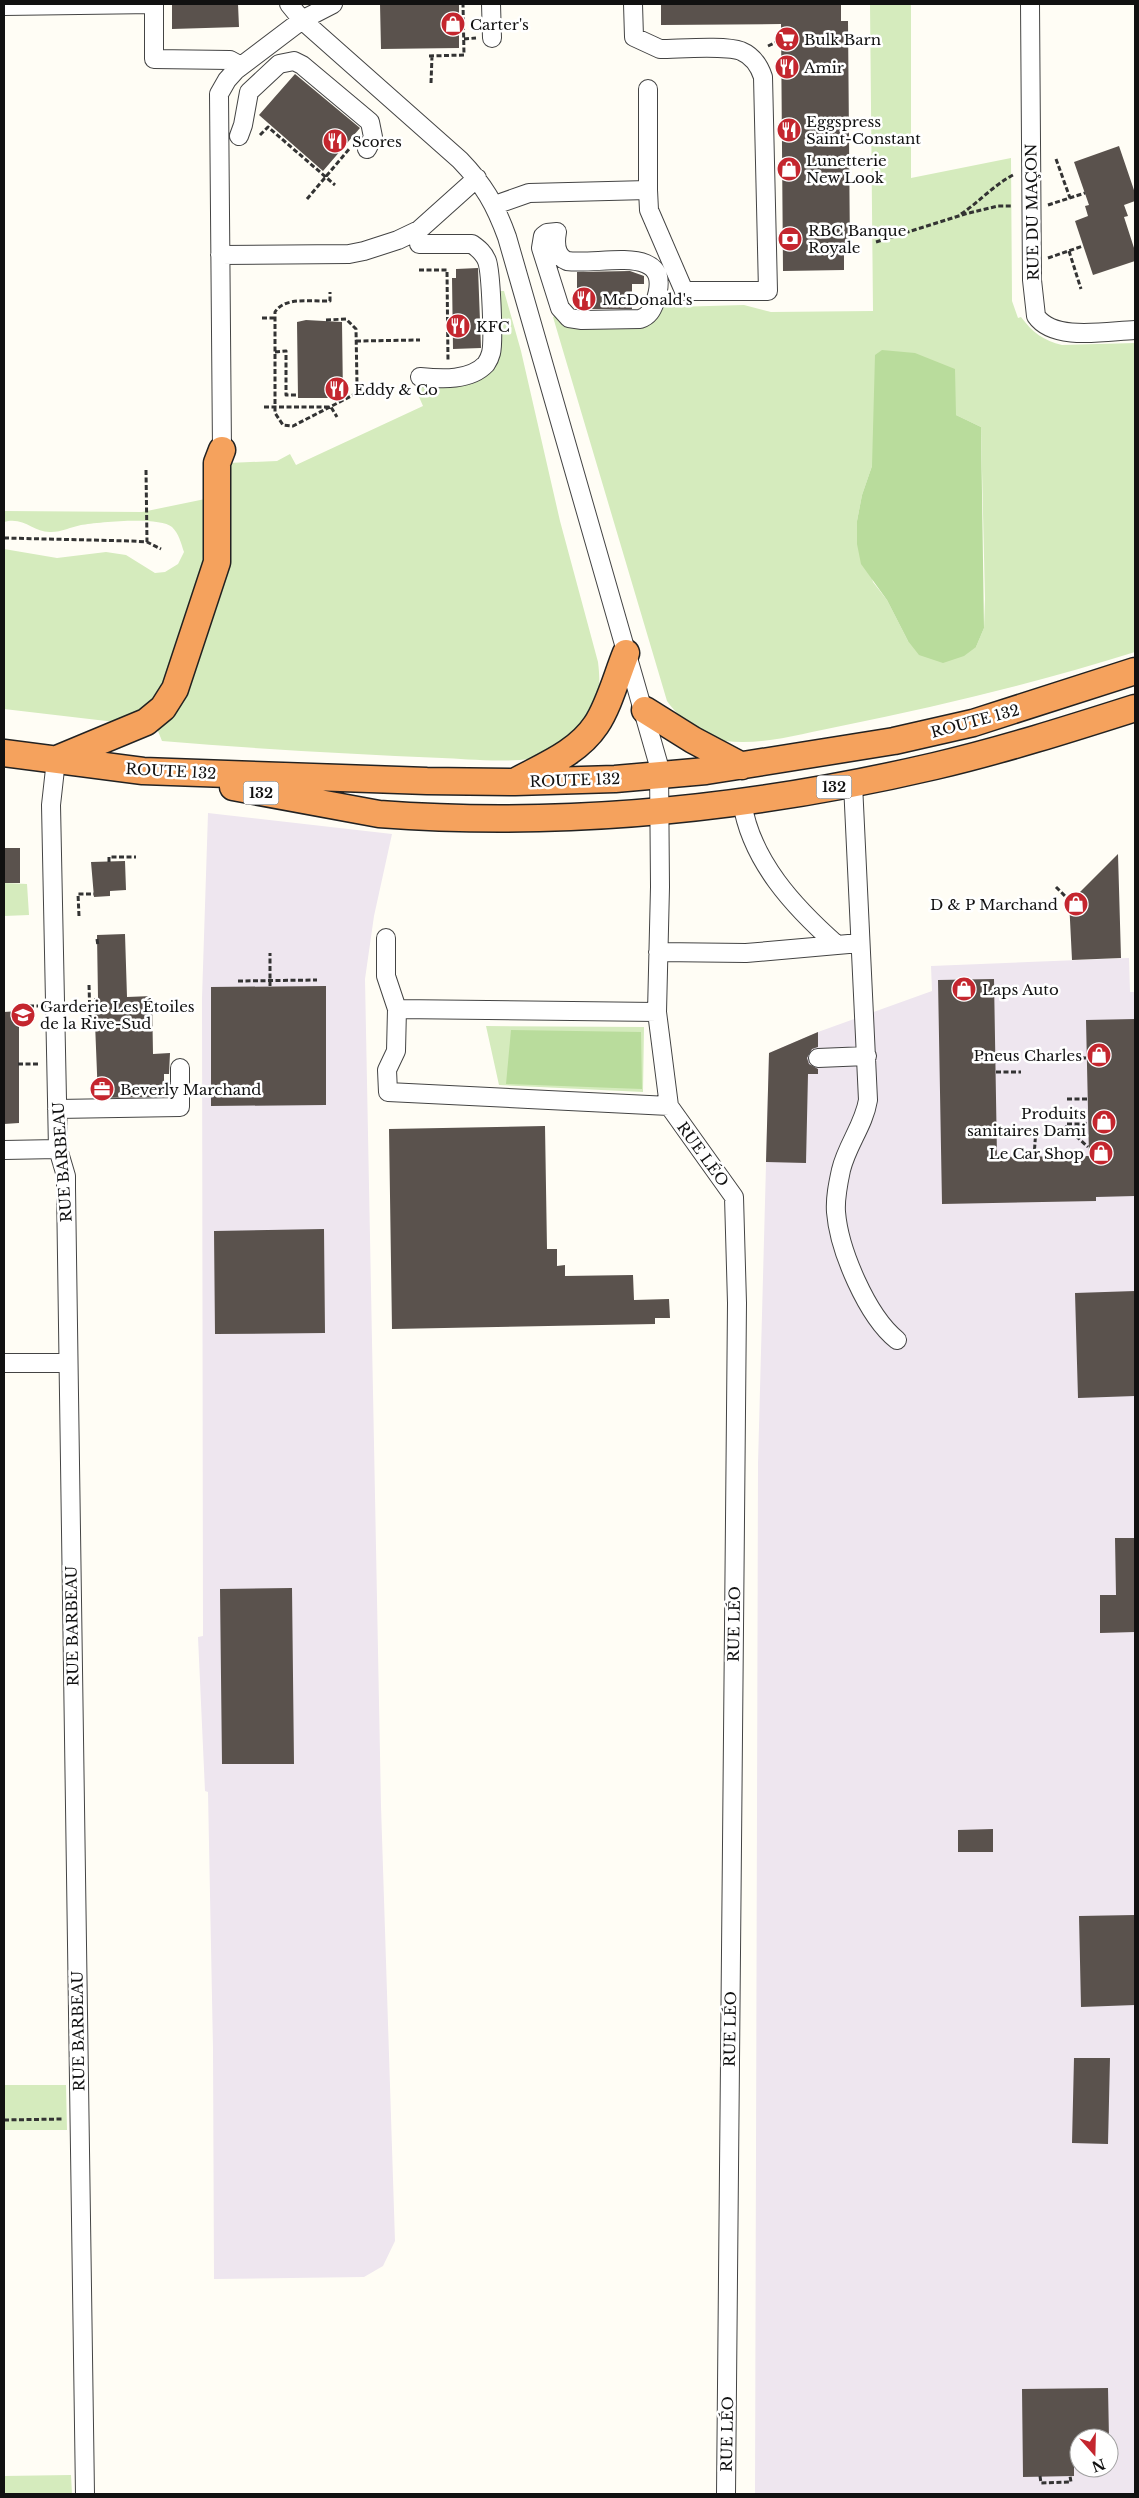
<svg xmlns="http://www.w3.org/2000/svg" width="1139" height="2498" viewBox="0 0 1139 2498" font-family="'Libre Baskerville',serif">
	<rect width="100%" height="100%" fill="#fffdf5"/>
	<path fill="#eee6ef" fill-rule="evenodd" d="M208 813 392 834 374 916 365 979 381 1806 395 2241 383 2266 364 2277 214 2279 213 2049 208 1792 205 1791 198 1637 203 1636 202 998Z
		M1129 958 1130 992H1135V2494H755L758 1464 769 1053 818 1032 932 991 931 966ZM1079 2438H1109V2468H1079Z"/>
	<path fill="#d5ebbd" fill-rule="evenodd" d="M870 4H911V178L1011 158 1012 301 1018 318 1021 317C1032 332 1044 341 1062 345L1135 343V652C1039 682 940 706 841 726 804 733 762 746 725 741 701 738 680 719 667 701L553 317 557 315 642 325 663 295 668 294 674 307 744 305 771 312 873 311ZM956 415 981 427 985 599 984 628 976 647 908 641 887 600 873 582 857 521 862 495 872 466Z
		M498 291H504L521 351 560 521 598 662C603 702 594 714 564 739 559 744 553 751 547 754 525 765 467 759 442 758 349 754 255 749 162 741L156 726 171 712 228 463 277 461 290 454 296 465 423 406 416 390 425 385 490 368Z
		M210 498 206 562 170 680 142 712 115 722 4 709V549L57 558 106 552 126 555 155 573 165 572 178 564 184 552C181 543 179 534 172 527 160 516 98 522 81 525 71 527 62 532 51 532 34 533 24 516 4 522V511L142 512Z
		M4 883 27 884 29 915 4 916Z
		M486 1026 644 1027 643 1092 499 1085Z
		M4 2085H66L67 2130H4Z
		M71 2475 72 2494H4V2476Z"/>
	<path fill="#b9dc9c" d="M882 350 915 353 955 369 956 415 981 427 984 628 976 647 964 656 943 663 919 655 908 641 887 600 861 564 857 544V521L862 495 872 466 875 355Z
		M511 1030 641 1032 642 1089 506 1084Z"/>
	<path fill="#5a524d" d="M172 4H238L239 27 172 29Z
		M380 4H459V48L381 49Z
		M661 4H841V21H848L850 254H844V270L783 271 781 24 661 25Z
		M295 74 360 128 323 171 259 115Z
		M1119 146 1135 193V201L1124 205 1128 216 1124 217 1135 251V261L1093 275 1075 221 1088 216 1085 206 1089 205 1074 162Z
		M478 268 481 348 453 349 452 278H456V269Z
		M630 271 644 276V284H632V309H577V272Z
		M306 320 342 322 343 398H298L297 322Z
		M4 848H20V883H4Z
		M1118 854 1121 958 1072 960 1069 900 1076 893 1080 892Z
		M125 861 126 890 110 891V896L94 897 91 862Z
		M125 934 127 997 152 996 153 1054 170 1053 169 1074H164V1097L98 1098 94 998H98L97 935Z
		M994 979 997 1157 1089 1156 1086 1020 1135 1019V1196L1096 1197V1201L942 1204 938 980Z
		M326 986V1105L211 1106V987Z
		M19 1011V1123L4 1124V1012Z
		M818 1032V1047L812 1049 807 1058 809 1064 818 1069V1074H808L806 1163 766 1162 769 1053Z
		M545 1126 547 1249H557V1266L565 1265V1276L633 1275 634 1300 669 1299 670 1318H655V1324L392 1329 389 1129Z
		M324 1229 325 1333 215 1334 214 1231Z
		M1135 1291V1396L1078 1398 1075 1293Z
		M1115 1538H1135V1632L1100 1633V1595H1116Z
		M292 1588 294 1764H222L220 1589Z
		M993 1829V1852H958V1830Z
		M1135 1915V2005L1081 2007 1079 1916Z
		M1074 2058H1110L1108 2144 1072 2143Z
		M1108 2388 1109 2438H1079V2459H1074V2476L1023 2477 1022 2389Z"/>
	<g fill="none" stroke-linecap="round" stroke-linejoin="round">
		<defs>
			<path id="minor" d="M154 4V59L230 60 241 66
				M289 4 302 20 460 160C484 185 495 204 507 237L659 766 660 887 657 1012 669 1106 734 1197 737 1303 726 2494
				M491 4 492 38
				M1030 4 1032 280 1036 316C1054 342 1107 331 1135 330
				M4 6 154 4
				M239 136 243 125 249 92 279 64 294 61 302 65 370 122 373 137 367 149
				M648 190V89
				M495 205 529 193 648 190 649 210 684 291H768L763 77C759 65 753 56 741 51 725 45 679 49 660 49L634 37 633 4
				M557 232C555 243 555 256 567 261 601 266 676 241 655 302 652 310 649 316 640 319L582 320 569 318 560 308 541 248 543 236 547 233Z
				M419 244H472C479 249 484 253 487 261 491 272 494 342 491 353 490 357 488 361 486 364 470 381 442 379 420 377
				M220 255 349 254 364 251 398 240 419 230 477 178
				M222 450 219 94 227 80 236 70 302 20 333 4
				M56 760 51 805 58 1149 66 1176V1188L85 2494
				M853 784 868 1100C864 1125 847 1145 841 1170 838 1184 835 1198 836 1212 839 1250 867 1316 897 1340
				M742 802C751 861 794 907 837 945L860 943
				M386 938V976L397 1009
				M658 952 746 953 837 945
				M657 1012 397 1009 396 1051 387 1070 388 1092 669 1106
				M818 1058 867 1056
				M57 1109 180 1107V1068
				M4 1150 58 1149
				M4 1363H68"/>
			<path id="highway" d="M645 710 693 740 742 766
				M4 753 143 771 427 781 515 782 615 779 706 771 894 741 973 723 1135 671
				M57 759 146 722 163 708 175 689 217 562V463L222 450
				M518 780C546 765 578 752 596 725 609 706 617 675 626 653
				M233 787 379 814C565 828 755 808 935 766 1003 750 1069 729 1135 708"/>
		</defs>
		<use href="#minor" stroke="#444" stroke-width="20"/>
		<use href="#highway" stroke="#222" stroke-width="29"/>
		<path stroke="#333" stroke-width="3" stroke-dasharray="5 2.5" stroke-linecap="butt" d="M464 39 476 38
			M768 46 781 40
			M429 56 464 55 463 4
			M431 83 432 56
			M260 135 268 127 335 185
			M1056 159 1070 198
			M307 199 350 148
			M1048 205 1085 193
			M961 214C979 202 994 185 1013 175
			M876 242 965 214 998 206H1013
			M1069 251 1081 289
			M1048 258 1083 246
			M419 270H447L448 361
			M262 318H274
			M326 320 346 319 356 329 357 384 355 394 293 426 283 425 275 413V312C285 296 313 302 330 301V292
			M356 341 420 340
			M275 352 286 351V395H298
			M264 407H331L337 417
			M146 470 147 542
			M4 538 132 541 147 542 161 549
			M109 862V857H136
			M1056 887 1069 900
			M79 916 78 894H94
			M97 939 98 946
			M238 981 317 980
			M89 985 90 1018H94
			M270 986V953
			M19 1011V1006H38
			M1066 1057 1087 1058
			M18 1064H40
			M996 1072H1021
			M1067 1099H1088
			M1067 1124H1088
			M1065 1126 1088 1147
			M1034 1157 1036 1128
			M4 2120 63 2119
			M1040 2476 1041 2483 1071 2482 1070 2476"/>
		<use href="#minor" stroke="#fff" stroke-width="18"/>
		<use href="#highway" stroke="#f5a25d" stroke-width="26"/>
	</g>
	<defs>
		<symbol id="shop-disc" viewBox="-11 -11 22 22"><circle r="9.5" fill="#c4262e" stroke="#fff"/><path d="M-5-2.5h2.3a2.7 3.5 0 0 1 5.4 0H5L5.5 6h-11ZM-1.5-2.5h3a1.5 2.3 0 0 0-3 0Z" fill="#fff"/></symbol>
		<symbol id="supermarket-disc" viewBox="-11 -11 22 22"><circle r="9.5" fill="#c4262e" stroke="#fff"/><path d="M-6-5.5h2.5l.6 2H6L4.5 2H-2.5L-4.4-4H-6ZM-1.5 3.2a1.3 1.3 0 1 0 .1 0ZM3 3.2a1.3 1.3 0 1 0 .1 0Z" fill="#fff"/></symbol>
		<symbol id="restaurant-disc" viewBox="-11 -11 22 22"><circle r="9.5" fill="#c4262e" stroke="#fff"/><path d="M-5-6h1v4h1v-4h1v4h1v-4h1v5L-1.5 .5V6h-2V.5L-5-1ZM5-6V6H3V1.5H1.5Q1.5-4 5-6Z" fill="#fff"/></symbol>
		<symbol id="bank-disc" viewBox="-11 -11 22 22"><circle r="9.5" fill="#c4262e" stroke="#fff"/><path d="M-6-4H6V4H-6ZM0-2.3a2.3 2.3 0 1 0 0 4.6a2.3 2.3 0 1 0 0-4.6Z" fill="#fff"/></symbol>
		<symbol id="school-disc" viewBox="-11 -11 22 22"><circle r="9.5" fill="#c4262e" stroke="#fff"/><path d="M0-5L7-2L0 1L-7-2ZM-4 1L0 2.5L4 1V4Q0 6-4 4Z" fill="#fff"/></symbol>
		<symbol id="office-disc" viewBox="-11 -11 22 22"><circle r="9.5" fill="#c4262e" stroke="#fff"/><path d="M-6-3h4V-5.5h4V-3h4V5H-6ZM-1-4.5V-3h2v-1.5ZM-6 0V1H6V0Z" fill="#fff"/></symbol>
	</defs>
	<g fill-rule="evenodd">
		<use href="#shop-disc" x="439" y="10" width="28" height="28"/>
		<use href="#supermarket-disc" x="773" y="25" width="28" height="28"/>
		<use href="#restaurant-disc" x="773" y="53" width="28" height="28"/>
		<use href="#restaurant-disc" x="775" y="116" width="28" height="28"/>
		<use href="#restaurant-disc" x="321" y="127" width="28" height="28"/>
		<use href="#shop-disc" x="775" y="155" width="28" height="28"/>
		<use href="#bank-disc" x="776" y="225" width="28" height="28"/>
		<use href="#restaurant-disc" x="570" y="285" width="28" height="28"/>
		<use href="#restaurant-disc" x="444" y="312" width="28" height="28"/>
		<use href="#restaurant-disc" x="323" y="375" width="28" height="28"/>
		<use href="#shop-disc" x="1062" y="890" width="28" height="28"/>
		<use href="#shop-disc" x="950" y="975" width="28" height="28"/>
		<use href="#school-disc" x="9" y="1001" width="28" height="28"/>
		<use href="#shop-disc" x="1085" y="1041" width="28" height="28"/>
		<use href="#office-disc" x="88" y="1075" width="28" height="28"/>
		<use href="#shop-disc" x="1090" y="1108" width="28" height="28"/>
		<use href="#shop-disc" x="1087" y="1139" width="28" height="28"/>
	</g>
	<g text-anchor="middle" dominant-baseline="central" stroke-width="5" stroke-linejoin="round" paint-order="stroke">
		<g fill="#fff" stroke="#585858" stroke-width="1">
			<rect x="816.5" y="775.5" width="35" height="23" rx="4"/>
			<rect x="243.5" y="781.5" width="35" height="23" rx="4"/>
		</g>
		<g font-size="14" font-weight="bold" fill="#111">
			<text x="834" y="787">132</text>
			<text x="261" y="793">132</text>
		</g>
		<g font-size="15" fill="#111" stroke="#fff" text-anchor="start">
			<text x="470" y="24">Carter's</text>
			<text x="804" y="39">Bulk Barn</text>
			<text x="804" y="67">Amir</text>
			<text x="806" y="121">Eggspress<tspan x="806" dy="17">Saint-Constant</tspan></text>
			<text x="352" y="141">Scores</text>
			<text x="806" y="160">Lunetterie<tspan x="806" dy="17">New Look</tspan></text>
			<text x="808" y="230">RBC Banque<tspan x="808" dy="17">Royale</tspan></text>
			<text x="602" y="299">McDonald's</text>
			<text x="476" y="326">KFC</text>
			<text x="354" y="389">Eddy &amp; Co</text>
			<text x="1058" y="904" text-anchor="end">D &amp; P Marchand</text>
			<text x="982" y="989">Laps Auto</text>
			<text x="40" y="1006">Garderie Les Étoiles<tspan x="40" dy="17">de la Rive-Sud</tspan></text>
			<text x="1082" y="1055" text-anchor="end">Pneus Charles</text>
			<text x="120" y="1089">Beverly Marchand</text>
			<text x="1086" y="1113" text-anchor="end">Produits<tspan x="1086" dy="17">sanitaires Dami</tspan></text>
			<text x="1084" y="1153" text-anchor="end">Le Car Shop</text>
		</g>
		<g font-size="15" fill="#111" stroke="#fff">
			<text transform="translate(1032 212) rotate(-91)">RUE DU MAÇON</text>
			<text transform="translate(975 721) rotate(-15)">ROUTE 132</text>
			<text transform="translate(171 771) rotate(3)">ROUTE 132</text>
			<text transform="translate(575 780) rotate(-2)">ROUTE 132</text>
			<text transform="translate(703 1154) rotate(54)">RUE LÉO</text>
			<text transform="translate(62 1162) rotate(-94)">RUE BARBEAU</text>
			<text transform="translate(734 1624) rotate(-89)">RUE LÉO</text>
			<text transform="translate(72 1626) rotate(-91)">RUE BARBEAU</text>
			<text transform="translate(730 2029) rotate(-89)">RUE LÉO</text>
			<text transform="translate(78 2031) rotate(-91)">RUE BARBEAU</text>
			<text transform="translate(727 2434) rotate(-89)">RUE LÉO</text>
		</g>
	</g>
	<rect width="1139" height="2498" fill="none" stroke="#111111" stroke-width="10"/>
	<g transform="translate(1094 2453) rotate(160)"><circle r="24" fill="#ffffff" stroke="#a0a0a0"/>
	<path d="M0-4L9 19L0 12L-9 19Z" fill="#c4262e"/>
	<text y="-8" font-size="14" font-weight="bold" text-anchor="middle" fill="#111111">N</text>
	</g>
</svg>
